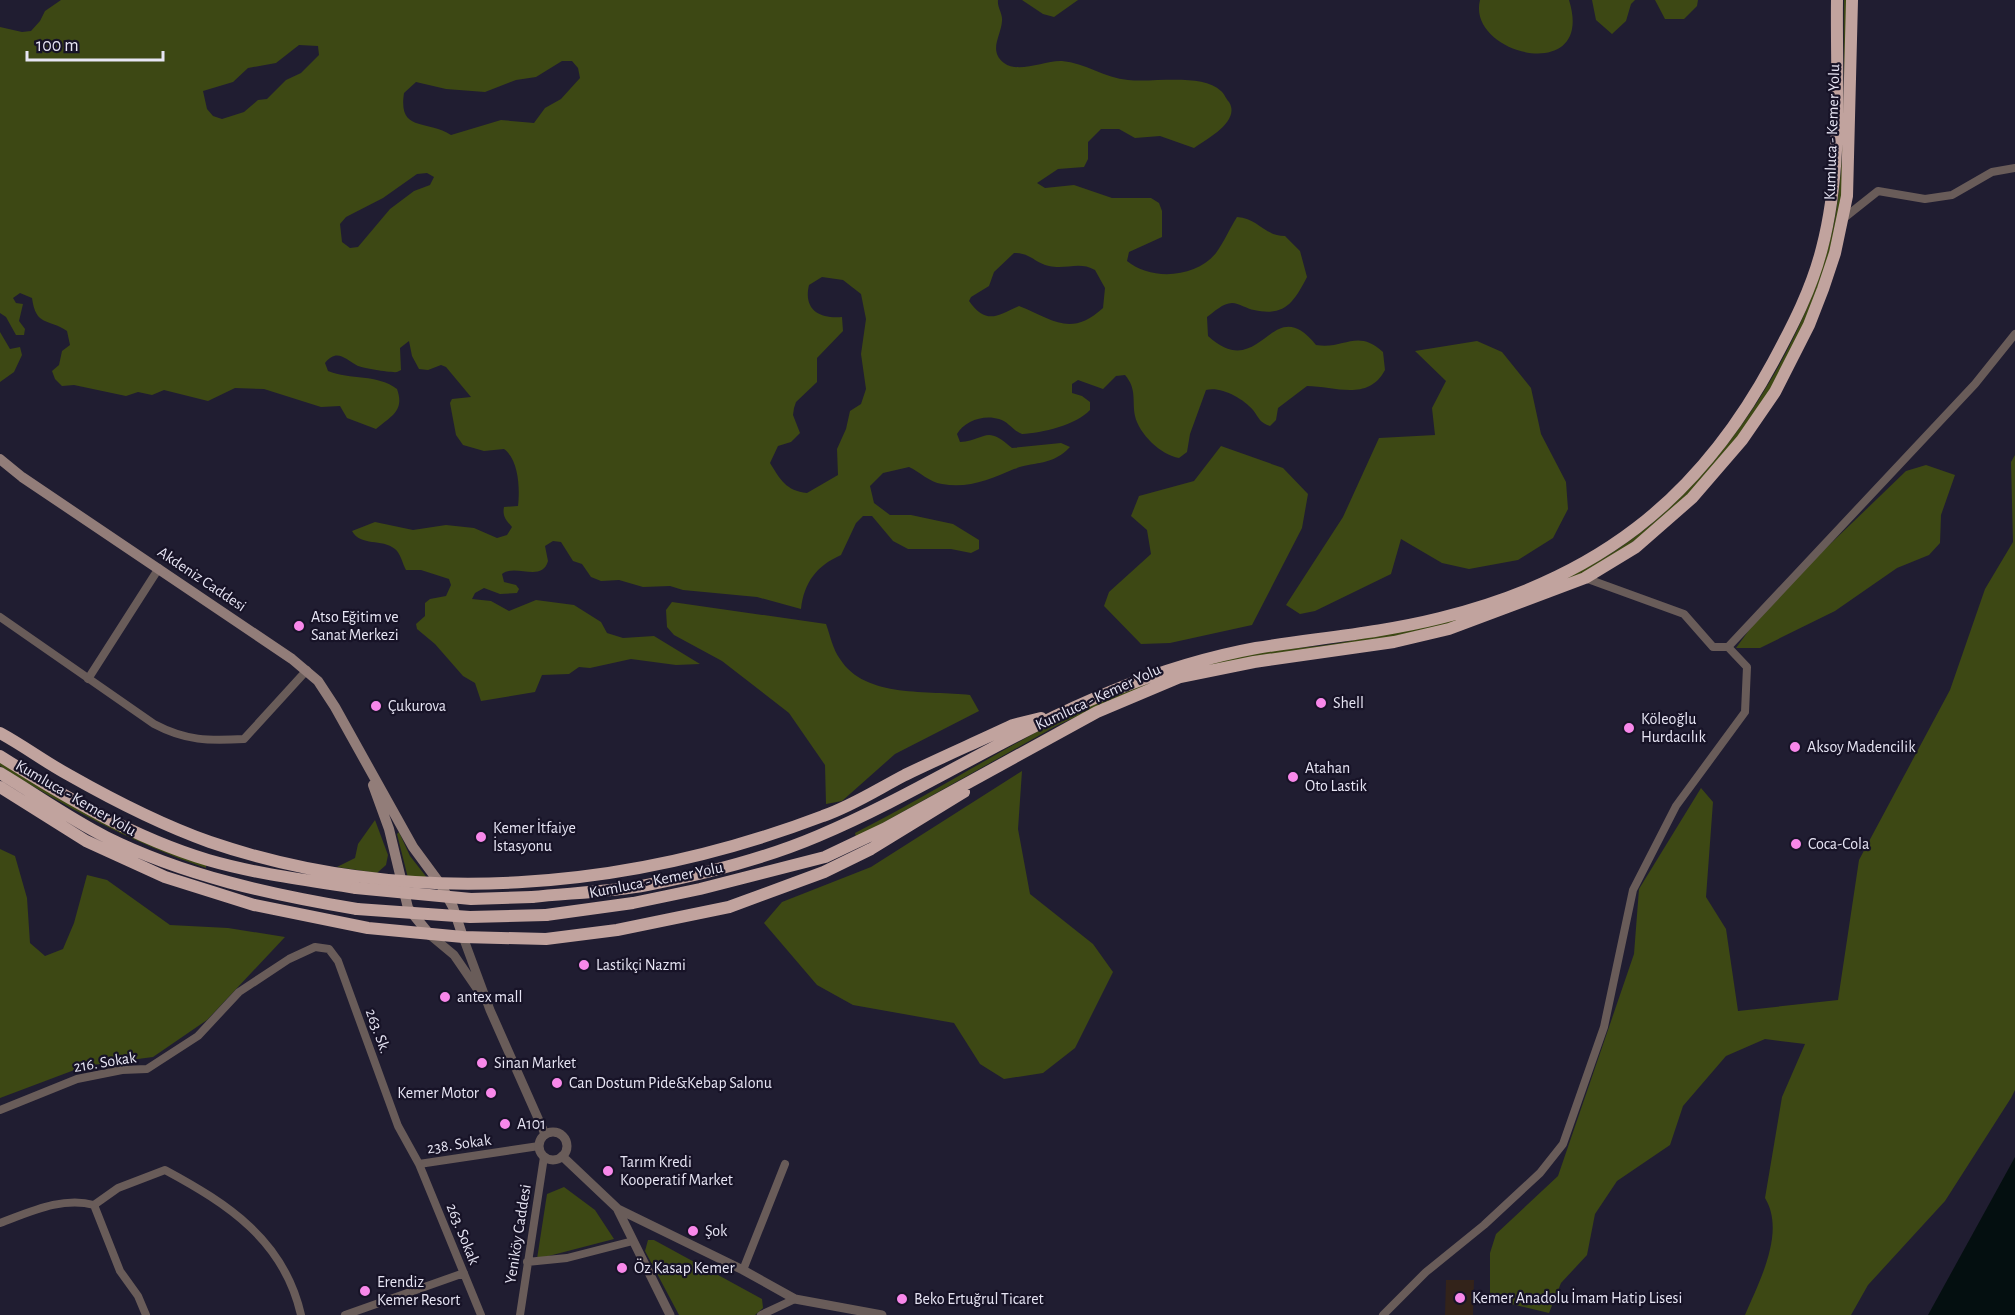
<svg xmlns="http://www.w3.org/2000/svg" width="2015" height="1315" viewBox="0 0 2015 1315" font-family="'Alegreya Sans',sans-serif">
	<rect width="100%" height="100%" fill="#201d31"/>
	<path fill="#33231a" d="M1446 1280H1474L1473 1315H1445Z"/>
	<path fill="#3d4814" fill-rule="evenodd" d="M61 0H998C997 7 1003 14 1002 21 1001 36 988 51 1004 63 1019 74 1045 60 1062 61 1085 63 1105 78 1128 80 1153 83 1202 73 1221 91 1224 93 1226 99 1229 102 1241 121 1207 139 1194 148L1160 136 1135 138 1119 129H1101L1088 142V159L1084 167 1058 169 1037 183 1045 188 1074 185 1112 198H1151L1159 203 1162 211V237L1129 252 1127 261C1151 281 1196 278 1216 253 1224 242 1230 228 1237 217 1258 218 1264 236 1285 236L1300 251 1307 277C1294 302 1285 317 1254 310 1247 309 1239 303 1232 303 1223 303 1214 312 1207 317L1208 336C1262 385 1271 289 1316 345 1344 350 1357 328 1383 352L1385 370C1368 402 1335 386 1307 386L1278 408 1276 420 1270 426C1260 423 1259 418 1253 410 1243 398 1220 386 1206 390L1190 434 1187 452 1179 458C1161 455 1139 434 1135 416 1132 400 1137 389 1125 375L1116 376 1103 389 1078 380 1072 384V393L1082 396 1090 402V410C1076 425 1042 433 1022 434 1013 431 1008 421 999 419 984 414 964 421 957 434L960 442C987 440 985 424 1012 448L1061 443 1070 447C1052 466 1036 461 1014 469 991 479 968 489 942 484 929 482 920 472 909 467L883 473 870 486 874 503 890 515H911L953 524 979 540V549L971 553 951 549H908L893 541 872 516H863L856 523 841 555C816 566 804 583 801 609L757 597 683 590 670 586 643 587 619 580 601 581 591 577 582 564 573 561 561 542 553 541 545 546 548 561C542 583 515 563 502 574L504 582 516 585 519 589 517 593 500 594 484 588 475 593 472 599 491 601 509 611 536 600 574 605 601 622 607 633 623 638 654 636 700 664 676 665 631 659 590 668 579 667 569 674 542 675 535 692 481 701 475 683 463 676 435 644 417 629 416 624 425 616V603L430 599 446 596 451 585 449 579 421 570H406C402 563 401 554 395 549 382 538 361 547 352 531L375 522 413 530 446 525 474 528 497 538 507 535 512 527C507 521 502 517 504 507L518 506C520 489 519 460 504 449L484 451 463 445 456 435 450 403 452 399 471 397 446 367 441 365 428 370 419 369 412 356 409 341 400 348 401 370 397 372C392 373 363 368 358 366 345 359 337 348 325 363L328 371C350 380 378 374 397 389 405 411 391 416 376 429L347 418 340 406 321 407 264 389 235 388 208 401 164 390 152 395 138 392 126 396 74 385 62 386 55 379 52 371 59 365 62 351 70 345 67 331C48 318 36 327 32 298L20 293 13 298 16 303 23 304 19 321 25 329 24 335H16L6 317 0 313V27L22 32 31 31 40 21 45 11ZM299 45 318 46 319 55 301 73 286 80 267 99 258 100 244 112 222 119 213 116 207 109 203 91 233 82 248 68 276 63ZM562 61H572L578 68 580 78 561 99 545 108 534 123 501 120 451 135C426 119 398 133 404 93L416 82 446 89 485 92 516 80 536 77ZM427 173 434 177 430 185 414 191 390 209 358 247 350 248 342 242 340 224 346 217 383 198 417 174ZM1014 253C1029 252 1035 263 1049 266 1066 270 1079 261 1095 270L1105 288 1103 308C1070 338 1053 319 1019 306 998 315 987 326 969 301L971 297 989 286 994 272ZM822 277 843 280 861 294 866 319 861 354 866 389 861 404 850 411 846 429 837 449 838 475 807 493C786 491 780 479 770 463L778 446 791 442 800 433 793 415 794 408 796 402 817 382V358L843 331 842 317C820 319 803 310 809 285Z
		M1022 0H1078L1054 17 1043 14Z
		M1480 0H1569C1596 86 1466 55 1480 0Z
		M1592 0H1635L1631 4 1626 21 1612 34 1596 20Z
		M1655 0H1698L1697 6 1684 19H1665Z
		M1844 0H1848L1843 183 1839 217 1827 267 1809 314 1774 385 1742 432 1692 493 1653 527 1608 560 1582 574 1455 623 1124 695 1056 726 856 838 855 833C922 799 985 759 1052 724 1104 697 1159 679 1214 662 1258 648 1306 650 1350 641 1381 634 1411 623 1441 615 1478 604 1516 595 1552 582 1688 536 1810 354 1835 217 1847 152 1843 68 1844 0Z
		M0 332 10 349 20 347 22 355 14 372 0 382Z
		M1477 341 1502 352 1531 388 1541 434 1566 482 1568 509 1553 538 1518 560 1469 569 1442 563 1401 539 1391 574 1315 611 1300 614 1286 605 1343 517 1379 438 1435 435 1432 408 1446 381 1415 351Z
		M1221 446 1283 468 1308 494 1302 528 1252 625 1170 643 1141 644 1104 606 1109 592 1151 554 1147 530 1131 516 1139 496 1194 481Z
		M2015 455V1090L2011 1098 1945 1201 1868 1285 1851 1315H1745C1759 1282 1786 1232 1765 1198L1782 1097 1805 1044 1765 1039 1726 1056 1683 1106 1670 1145 1617 1181 1595 1214 1587 1255 1561 1283 1549 1313 1490 1299V1253L1496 1234 1558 1176 1634 954 1639 889 1701 788 1713 802 1706 897 1726 929 1738 1011 1838 1000 1859 860 1950 690 1985 589 2013 542 2011 462Z
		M1926 465 1955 475 1941 515 1940 543 1929 555 1897 568 1835 611 1760 648H1736L1768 604 1906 471Z
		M672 602 826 624C830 635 833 650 840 659 865 699 930 690 970 695L979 711 895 754 842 801 826 804 825 765 789 713 722 661 674 635 667 627 666 610Z
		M0 762 206 865V868C131 842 67 808 0 766Z
		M1022 771 1018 829 1030 894 1093 944 1113 972 1075 1048 1043 1073 1004 1079 980 1064 954 1023 853 1005 817 985 764 923 782 902 871 867Z
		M375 820 388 855 386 865 377 873 337 867 355 858 358 844Z
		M399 832 410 856 428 879 408 878 397 834Z
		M0 849 15 856 27 898 30 943 45 956 63 949 74 923 87 875 107 880 170 925 228 928 285 937 207 1020 153 1057 85 1066 0 1098Z
		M564 1187 595 1210 614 1239 537 1259 547 1194Z
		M648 1240H654L762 1299 763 1308 755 1315H679L645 1251Z"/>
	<path fill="#040f10" d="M2015 1157V1315H1928Z"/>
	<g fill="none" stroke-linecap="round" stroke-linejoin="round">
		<path stroke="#695c59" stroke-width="8" d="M1844 218 1878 191 1925 199 1952 195 1992 172 2015 168
			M1585 578 1684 614 1713 647H1728
			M0 617 154 724C186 741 209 741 244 739L307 670
			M88 679 159 568
			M0 1110 77 1079 122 1070 147 1069 198 1036 239 992 289 959 315 947 329 949 338 961 398 1126 419 1164 481 1315
			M419 1164 539 1146
			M94 1205 120 1271 138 1296 146 1315
			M0 1223C30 1212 63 1196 94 1205L118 1188 165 1170C228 1204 284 1240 301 1315
			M527 1262 567 1258 633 1241
			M743 1270 785 1164
			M345 1315 464 1273
			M520 1315 544 1157
			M761 1315 795 1299
			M1383 1315 1426 1272 1484 1225 1540 1173 1563 1144 1604 1027 1633 890 1676 806 1745 712 1747 667 1728 647 1975 384 2015 334"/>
		<path stroke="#695c59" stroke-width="9" d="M430 935 454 955 478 990
			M463 937 490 1010 545 1134
			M539 1146a14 14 0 1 1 28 0a14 14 0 1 1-28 0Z
			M562 1156 618 1209 743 1270 795 1299 882 1315
			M618 1210 670 1315"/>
		<path stroke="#927d79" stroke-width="10" d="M0 459 22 477 292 659 318 681 335 707 413 847 441 885 453 907 463 937
			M373 785 389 829 408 908 430 935"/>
		<path stroke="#c1a39e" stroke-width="12" d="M0 733C24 746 45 762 69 775 113 800 162 825 210 842 409 910 629 890 823 816 852 806 878 789 905 775 940 758 977 742 1013 725L1041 718
			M0 756C65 797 134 838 208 860 256 874 307 880 356 888
			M0 773C35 794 70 819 106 837 184 876 273 895 357 909
			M0 787 86 841 165 877 254 905 368 928 463 937 546 939 617 930 729 907 824 872 871 849 964 792
			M532 897C570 893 610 892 647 885 704 874 764 859 818 836 918 794 1010 732 1112 691 1159 672 1207 657 1256 648 1318 638 1380 633 1440 618 1595 580 1698 501 1773 362 1793 325 1812 288 1822 248 1843 168 1836 81 1837 0
			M546 915 633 903 700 889 825 857 884 829 1097 712 1180 677 1254 662 1394 642 1449 629 1585 578 1636 547 1692 498 1742 440 1775 392 1809 325 1823 289 1835 253 1847 196 1852 0"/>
		<path stroke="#c1a39e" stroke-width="12" d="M356 888 471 899 532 897
			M357 909 470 917 546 915"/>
	</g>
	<g fill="#f888ea" stroke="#171327" stroke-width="2">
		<circle cx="299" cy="626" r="6"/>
		<circle cx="1321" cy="703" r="6"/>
		<circle cx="376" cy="706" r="6"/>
		<circle cx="1629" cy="728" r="6"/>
		<circle cx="1795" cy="747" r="6"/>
		<circle cx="1293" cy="777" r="6"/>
		<circle cx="481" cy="837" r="6"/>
		<circle cx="1796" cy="844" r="6"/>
		<circle cx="584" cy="965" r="6"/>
		<circle cx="445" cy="997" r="6"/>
		<circle cx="482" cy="1063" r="6"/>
		<circle cx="557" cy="1083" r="6"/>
		<circle cx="491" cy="1093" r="6"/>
		<circle cx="505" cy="1124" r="6"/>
		<circle cx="608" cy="1171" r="6"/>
		<circle cx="693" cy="1231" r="6"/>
		<circle cx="622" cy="1268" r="6"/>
		<circle cx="365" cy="1291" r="6"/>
		<circle cx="1460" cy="1298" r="6"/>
		<circle cx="902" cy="1299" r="6"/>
	</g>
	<g text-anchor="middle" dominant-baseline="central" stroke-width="4.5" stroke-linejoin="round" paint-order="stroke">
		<g font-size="16" fill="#e7e5f4" stroke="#171327">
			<text transform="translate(1832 132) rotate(-88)">Kumluca - Kemer Yolu</text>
			<text transform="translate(202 579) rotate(34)">Akdeniz Caddesi</text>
			<text transform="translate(1098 697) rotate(-25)">Kumluca - Kemer Yolu</text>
			<text transform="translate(76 798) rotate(30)">Kumluca - Kemer Yolu</text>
			<text transform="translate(656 880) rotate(-11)">Kumluca - Kemer Yolu</text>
			<text transform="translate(378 1031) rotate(70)">263. Sk.</text>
			<text transform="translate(105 1062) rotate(-9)">216. Sokak</text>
			<text transform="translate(459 1144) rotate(-8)">238. Sokak</text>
			<text transform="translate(463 1234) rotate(68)">263. Sokak</text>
			<text transform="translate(518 1234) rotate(-81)">Yeniköy Caddesi</text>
		</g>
		<g font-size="16" fill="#e7e5f4" stroke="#171327" text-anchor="start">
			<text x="311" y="617">Atso Eğitim ve<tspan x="311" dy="18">Sanat Merkezi</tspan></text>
			<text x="1333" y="703">Shell</text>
			<text x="388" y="706">Çukurova</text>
			<text x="1641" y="719">Köleoğlu<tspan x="1641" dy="18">Hurdacılık</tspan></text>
			<text x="1807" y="747">Aksoy Madencilik</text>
			<text x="1305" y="768">Atahan<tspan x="1305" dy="18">Oto Lastik</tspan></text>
			<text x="493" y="828">Kemer İtfaiye<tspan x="493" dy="18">İstasyonu</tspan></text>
			<text x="1808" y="844">Coca-Cola</text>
			<text x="596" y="965">Lastikçi Nazmi</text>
			<text x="457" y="997">antex mall</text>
			<text x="494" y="1063">Sinan Market</text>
			<text x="569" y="1083">Can Dostum Pide&amp;Kebap Salonu</text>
			<text x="479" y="1093" text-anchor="end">Kemer Motor</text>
			<text x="517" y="1124">A101</text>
			<text x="620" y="1162">Tarım Kredi<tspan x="620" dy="18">Kooperatif Market</tspan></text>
			<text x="705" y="1231">Şok</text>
			<text x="634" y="1268">Öz Kasap Kemer</text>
			<text x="377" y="1282">Erendiz<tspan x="377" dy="18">Kemer Resort</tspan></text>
			<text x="1472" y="1298">Kemer Anadolu İmam Hatip Lisesi</text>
			<text x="914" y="1299">Beko Ertuğrul Ticaret</text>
		</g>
	</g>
	<path d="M27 51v9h136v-9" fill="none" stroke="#e7e5f4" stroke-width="3"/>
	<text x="36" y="51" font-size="18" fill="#e7e5f4" stroke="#171327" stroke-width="4.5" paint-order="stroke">100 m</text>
</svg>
